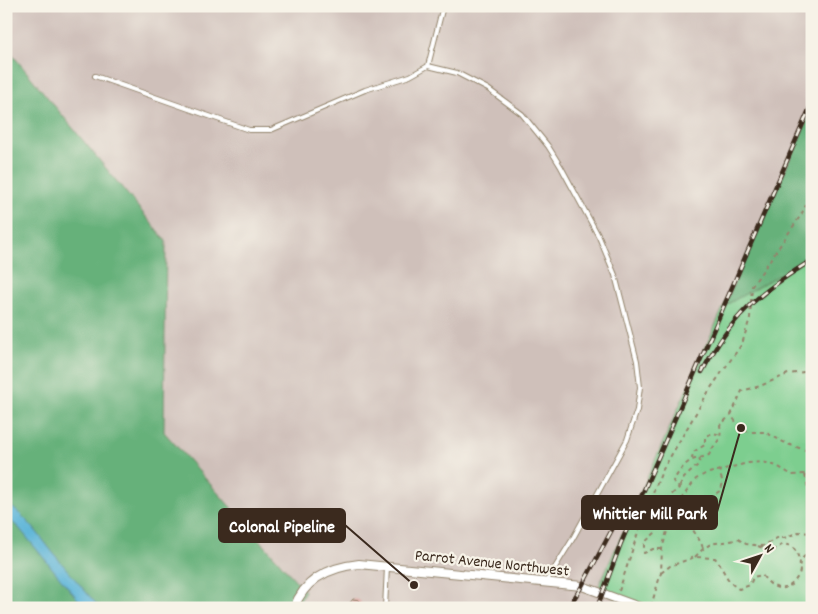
<svg xmlns="http://www.w3.org/2000/svg" width="818" height="614" viewBox="0 0 818 614" font-family="Dekko,sans-serif">
	<rect width="100%" height="100%" fill="#f7f3e8"/>
	<filter id="ink" filterUnits="userSpaceOnUse"><feTurbulence type="fractalNoise" baseFrequency=".02" numOctaves="2"/><feDisplacementMap in="SourceGraphic" scale="10" xChannelSelector="R" yChannelSelector="G"/><feConvolveMatrix kernelMatrix="1 2 1 2 8 2 1 2 1" color-interpolation-filters="sRGB"/></filter>
	<filter id="wash" filterUnits="userSpaceOnUse"><feTurbulence type="fractalNoise" baseFrequency=".0096" numOctaves="4" result="noise"/><feDisplacementMap in="SourceGraphic" scale="20" xChannelSelector="R" yChannelSelector="G"/><feGaussianBlur stdDeviation="1.12" result="paint"/><feColorMatrix in="noise" values="0 0 0 0 0 0 0 0 0 0 0 0 0 0 0 0 0 1.4 0 .05"/><feComposite in="paint" operator="in"/></filter>
	<g filter="url(#wash)">
		<rect width="100%" height="100%" fill="#ebdfbb"/>
		<path fill="#cfc0ba" d="M6 6H809L812 21V110L599 586 640 608H297L305 591 164 432 166 241 6 47Z"/>
		<path fill="#7dce8f" stroke="#5c7c56" d="M812 256V608H640L608 595 609 591 599 586 724 306Z"/>
		<path fill="#66b17a" stroke="#506e4c" d="M6 47 166 241 164 432 305 591 297 608H6Z
			M812 110V256L724 306Z"/>
		<path fill="#5ab4d8" stroke="#4a6f7b" d="M6 503C27 517 39 535 54 554 69 572 84 590 100 608H85L19 528 6 517Z"/>
		<g id="blocks">
			<path fill="#d99493" d="M353 599 359 600 364 608H346Z"/>
		</g>
	</g>
	<g filter="url(#ink)">
		<use href="#blocks" fill-opacity="0" stroke="#93846c" stroke-width="1"/>
		<g fill="none" stroke-linecap="round" stroke-linejoin="round">
			<defs>
				<path id="service" d="M428 66 443 6
					M95 76 249 130H271L365 90 410 76 428 66 457 73 488 89 522 114 548 146 561 167 599 237 615 275 637 361 640 387 637 410 627 440 572 540 546 582
					M385 608 387 567"/>
				<path id="minor" d="M294 608C305 578 330 567 359 564L582 586 642 608
					M808 608 812 607"/>
			</defs>
			<use href="#service" stroke="#93846c" stroke-width="6"/>
			<use href="#minor" stroke="#93846c" stroke-width="10"/>
			<path stroke="#93846c" stroke-width="2" stroke-dasharray="4 4" stroke-linecap="butt" d="M812 371 788 374 760 386 742 391 731 415 738 425 748 432H765L787 444 812 452
				M700 458 709 455C715 441 723 442 720 425L730 416
				M692 459 693 452 705 445V437L712 433 722 435
				M805 475 809 493 812 496
				M758 546 771 552 783 544 792 546 797 553 800 563
				M703 548C699 536 690 530 688 517L694 509 721 490 723 482 720 475 721 470
				M662 549H653L644 553V543L657 531 658 523 664 514 663 506 670 496 679 488 673 481C681 469 686 460 700 458L699 464 684 478 679 488
				M695 557C713 537 716 546 738 539L746 544 763 546 777 538H784L799 532 812 533
				M661 573 670 566 695 557 715 558C724 569 726 582 739 589L750 585 753 577 762 575C774 592 789 594 799 574 801 570 799 566 800 562 802 557 808 554 812 551
				M619 591 641 523 662 471 710 389 742 344 750 318 752 286 801 215 812 193
				M651 606 661 573 662 549 673 510 696 479 705 474 748 463 763 462 777 466 792 475 805 474 812 477"/>
			<use href="#service" stroke="#fff" stroke-width="4"/>
			<use href="#minor" stroke="#fff" stroke-width="8"/>
			<defs>
				<path id="rail" d="M702 372C732 315 757 294 812 260
					M568 608 582 586 615 524
					M597 608 621 543 812 103"/>
			</defs>
			<use href="#rail" stroke="#3b2a1e" stroke-width="4.5"/>
			<use href="#rail" stroke="#f7f3e8" stroke-width="2.5" stroke-dasharray="8" stroke-linecap="butt"/>
		</g>
	</g>
	<g text-anchor="middle" dominant-baseline="central" stroke-width="4.5" stroke-linejoin="round" paint-order="stroke">
		<g font-size="16" fill="#3b2a1e" stroke="#f7f3e8">
			<text transform="translate(492 564) rotate(6)">Parrot Avenue Northwest</text>
		</g>
	</g>
	<path fill="none" stroke="#3b2a1e" stroke-width="2" d="M741 428L717 512M414 585L345 525"/>
	<g fill="#3b2a1e" stroke="#f7f3e8" stroke-width="2">
		<circle cx="741" cy="428" r="5"/>
		<circle cx="414" cy="585" r="5"/>
	</g>
	<g fill="#3b2a1e" stroke="#3b2a1e" stroke-width="2">
		<rect x="582" y="496" width="135" height="33" rx="5"/>
		<rect x="219" y="509" width="126" height="33" rx="5"/>
	</g>
	<g font-size="18" text-anchor="middle" font-weight="bold" fill="#fff">
		<text x="650" y="519">Whittier Mill Park</text>
		<text x="282" y="532">Colonal Pipeline</text>
	</g>
	<rect width="818" height="614" fill="none" stroke="#f7f3e8" stroke-width="25"/>
	<g transform="translate(760 556) rotate(50)" stroke="#f7f3e8" stroke-width="4" paint-order="stroke">
	<path d="M0-4L9 19L0 12L-9 19Z" fill="#3b2a1e"/>
	<text y="-8" font-size="14" font-weight="bold" text-anchor="middle" fill="#3b2a1e">N</text>
	</g>
</svg>
